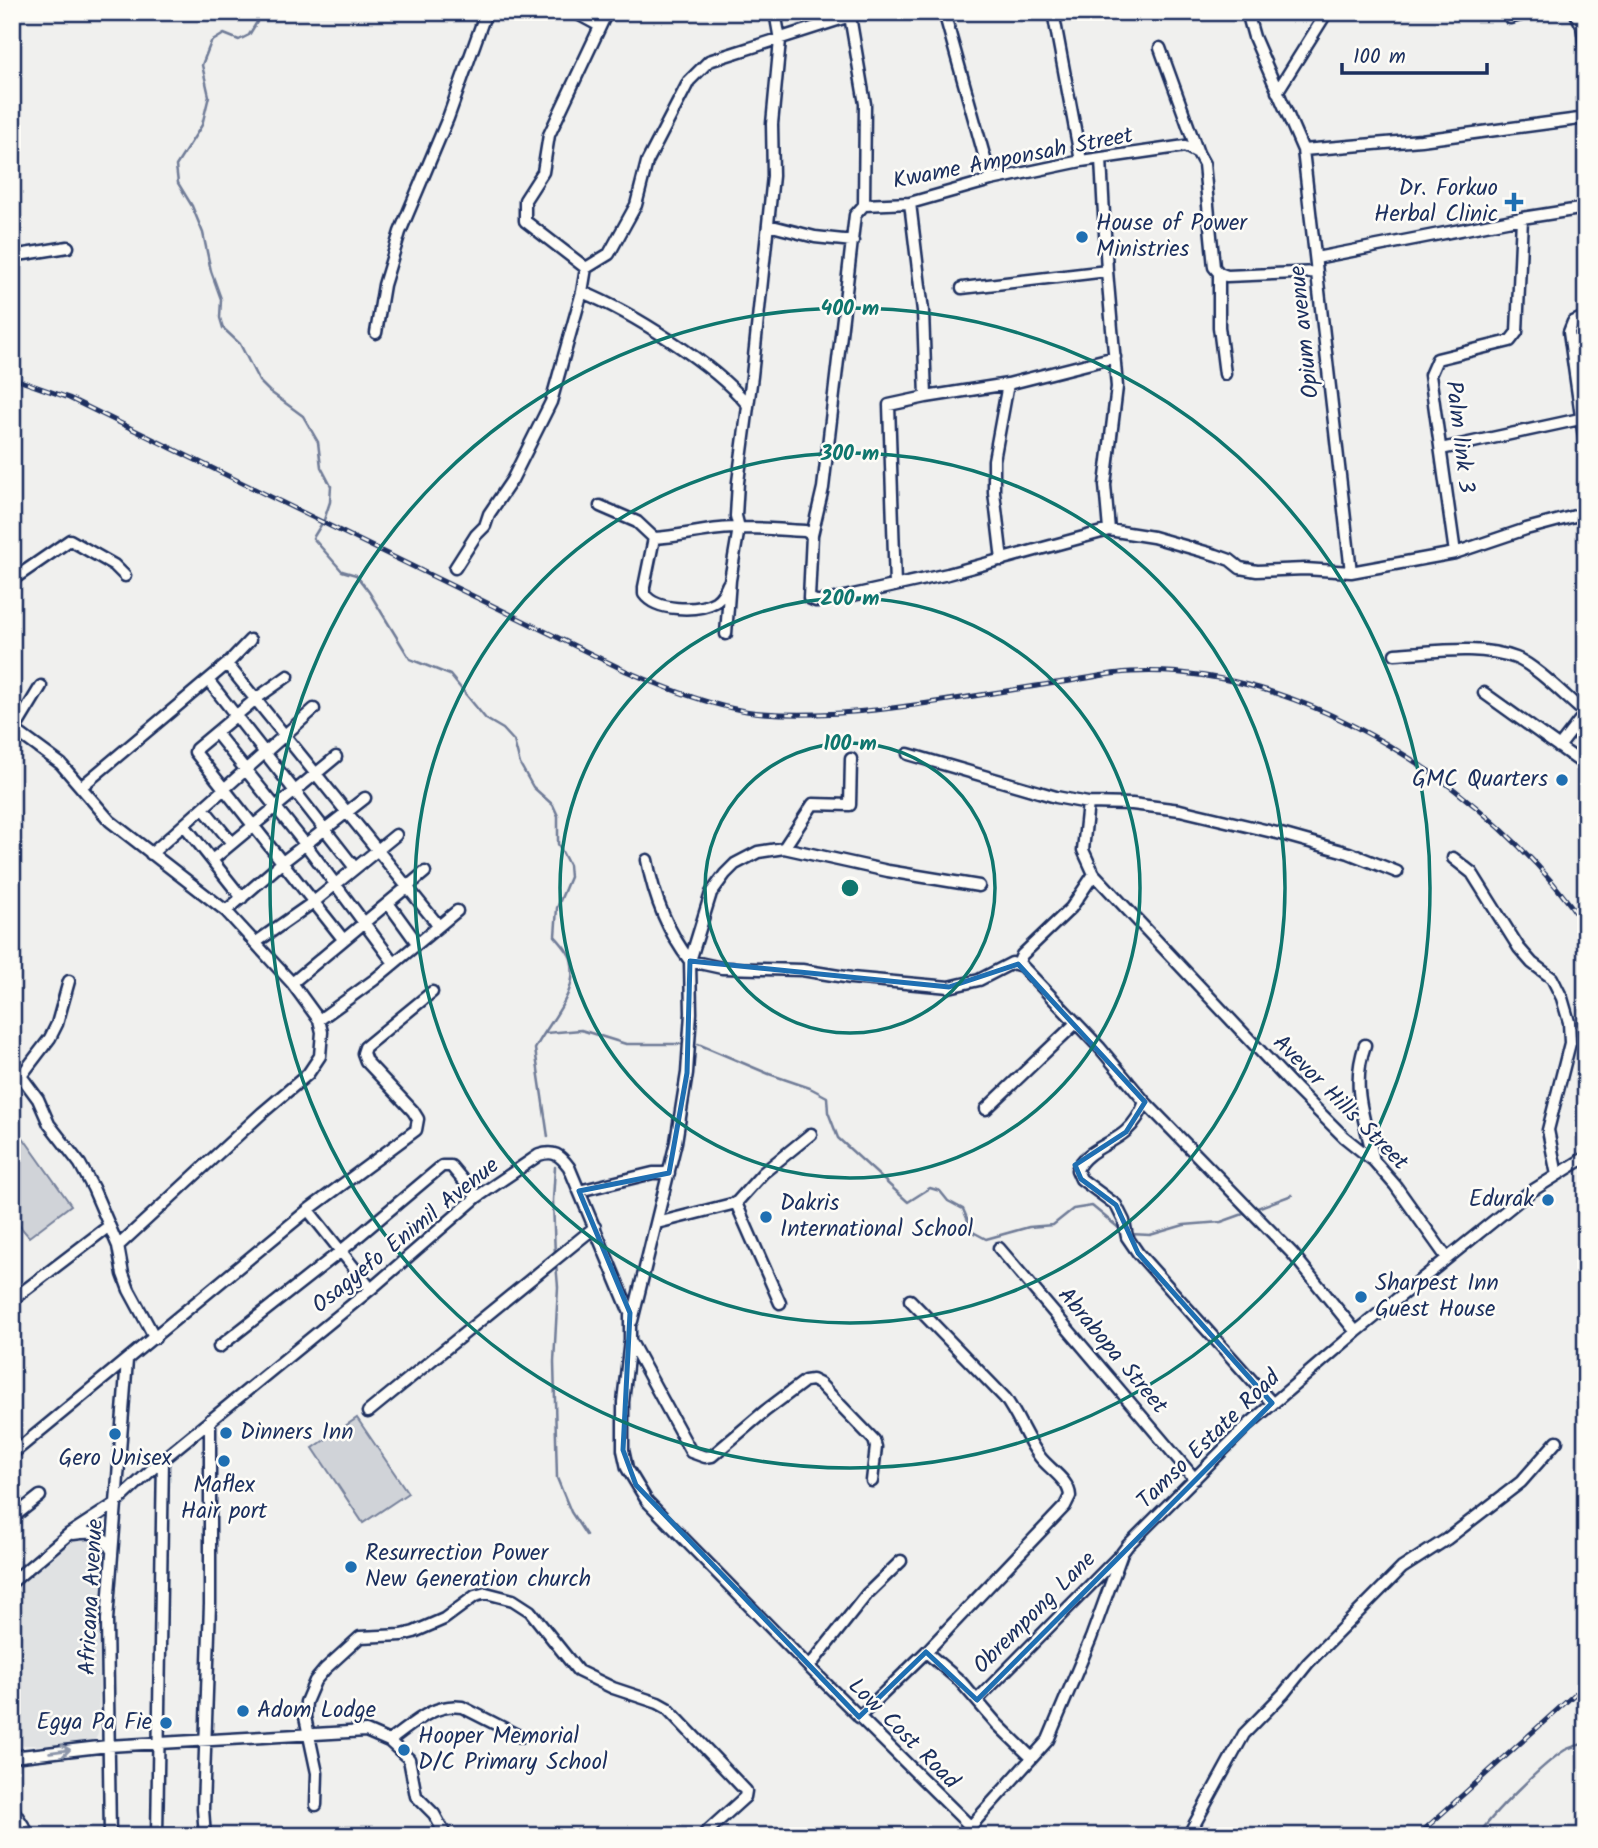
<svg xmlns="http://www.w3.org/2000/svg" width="1598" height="1848" viewBox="0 0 1598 1848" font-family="Kalam,sans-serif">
	<rect width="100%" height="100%" fill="#f0f0ee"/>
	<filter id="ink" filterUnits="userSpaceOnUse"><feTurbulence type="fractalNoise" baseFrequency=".0143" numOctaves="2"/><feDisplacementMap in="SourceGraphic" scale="14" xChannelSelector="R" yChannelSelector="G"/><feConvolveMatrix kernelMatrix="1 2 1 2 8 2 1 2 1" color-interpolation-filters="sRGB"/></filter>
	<g filter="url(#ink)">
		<path fill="#e0e2e3" d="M84 1539 93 1541 103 1552 98 1734 95 1740 83 1745H12V1591L71 1540Z"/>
		<path fill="#d0d3d8" stroke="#76819b" stroke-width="2" d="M12 1122 71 1205 29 1237 12 1217Z
			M357 1418 408 1493 363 1523 313 1448Z"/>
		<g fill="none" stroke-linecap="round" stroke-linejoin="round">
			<path stroke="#6f7b97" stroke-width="2.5" d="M255 12 257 22 249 35 239 40 224 34 211 42 202 65 209 96 202 125 176 166 178 183 192 206 203 233 211 271 221 299 220 318 223 328 240 344 259 381 269 391 303 416 318 442 321 467 331 486 330 502 324 520 313 538 342 571 356 575 369 592 410 659 450 675 486 719 503 729 514 741 520 764 533 787 553 805 558 816V844L569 865 570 877 557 908 555 936C560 942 569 951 571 959 580 993 549 1021 535 1049L548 1137
				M546 1033 581 1030 626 1044H683
				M698 1044 769 1074 810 1088 827 1097 828 1112 838 1138 908 1202 930 1188 940 1191 948 1201 963 1209 973 1232 986 1239 1029 1227 1053 1225 1073 1209 1092 1206 1120 1229
				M555 1167 553 1200 555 1256
				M1252 1210 1292 1195
				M1130 1234 1150 1235 1184 1225 1221 1222 1246 1213
				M556 1263 558 1287 554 1362 557 1478 571 1512 586 1535
				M1478 1836C1491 1815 1544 1763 1565 1750 1571 1747 1579 1745 1586 1743"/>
			<defs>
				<path id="minor" d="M574 12 600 26
					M944 12 991 180
					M1053 12 1081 161
					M1247 12 1254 37 1303 150 1351 572
					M1575 12 1582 26 1586 53
					M1510 18 1531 12
					M1160 48 1198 153
					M1277 92 1327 12
					M1303 150 1421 140 1579 119 1586 115
					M1101 159 1107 271 1117 387 1105 485 1109 530
					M910 203 923 311 926 397
					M864 205 910 203 991 180 1081 161 1185 146 1198 153 1204 164 1214 267 1219 273 1227 276 1317 272
					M768 225 815 237 853 241
					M12 256 68 247
					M1316 258 1522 218 1586 208
					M586 268 609 254 636 205 647 162 689 81 709 61 850 16 865 104 864 205 855 215 823 488 812 535
					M586 268 525 221V200L543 172 549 135 607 12
					M1219 273V327L1225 374
					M962 288 1107 271
					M582 292C631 312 714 364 747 404
					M1586 316 1573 322 1569 332 1586 451
					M376 333 384 285 400 232 448 118 486 12
					M1441 449 1580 419
					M600 506 637 522 654 538 644 587V594C656 611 697 612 715 602 722 598 725 591 728 584
					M654 538C677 537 698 531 720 529 748 526 777 530 805 531L812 535 809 598 816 601H826L948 574 1109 530 1153 537 1216 555 1230 560 1240 568 1257 571 1305 569 1351 572 1455 553 1526 529 1586 513
					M1455 553 1430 375 1437 359 1510 341 1517 332 1522 218
					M1002 560 994 492V460L1008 384
					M455 568 476 535 485 526 489 514 512 480 551 402 582 292 586 268
					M12 580 70 540 114 565 125 576
					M895 585 889 405 926 397 1008 384 1115 357
					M726 634 730 580 739 528 736 516 738 482 752 376 773 176 772 124 780 40 775 12
					M1395 654C1434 652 1479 644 1516 658 1536 666 1567 698 1585 713
					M227 664 438 925
					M288 676 257 698 196 749 195 752 343 939
					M208 680 355 868
					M1484 693 1586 766
					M12 728 61 764 110 821 226 911 292 983 319 1020 322 1032 320 1056 308 1074 262 1113 118 1246
					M15 729 41 686
					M216 733 306 845 394 963
					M1559 747 1586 712
					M908 754 1056 797 1088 803 1132 804 1180 810 1281 834 1349 853 1397 872
					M81 787 227 664 250 640
					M1088 803 1083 850 1094 874 1295 1088 1344 1137 1374 1161 1395 1185 1447 1258
					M203 808 232 843
					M184 825 242 898
					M784 848 813 804 850 805 851 759
					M151 854 314 709
					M1453 858 1472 873 1519 948 1532 963 1552 978 1562 998 1569 1022 1570 1043 1548 1130 1557 1175
					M212 860 336 757
					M647 860C654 897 667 931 690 961L722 968 802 970 851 978 949 987 979 980 1012 963 1022 966 1100 1048 1145 1102 1292 1253 1356 1332
					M388 903 417 943
					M226 911 284 861 365 798
					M255 943 315 901 396 835
					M1018 964 1022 955 1071 908 1094 874
					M292 983 425 872
					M319 1020 374 980 457 911
					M1365 1045C1350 1088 1365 1119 1374 1161
					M12 1074 21 1076 38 1099 49 1124 80 1164 93 1188 118 1246 123 1274 129 1290 155 1338
					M21 1076 50 1038 57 1024 69 981
					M1145 1102C1141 1113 1135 1123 1126 1131 1112 1144 1084 1151 1077 1170L1081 1179 1116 1205 1124 1221 1127 1237 1138 1253 1272 1403
					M986 1109 1076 1023
					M579 1191 653 1173H669
					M736 1203 780 1303
					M308 1210 371 1289
					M657 1223 736 1203 763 1173 811 1134
					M999 1248 1195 1479
					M12 1300 109 1226
					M632 1321 676 1142 687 1073 691 1013 690 961 711 893 725 874 735 864 758 852 784 848 888 871 979 886
					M630 1340 691 1452 705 1457 712 1456 765 1411 805 1381 812 1380 820 1384 874 1440 876 1447 872 1481
					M219 1347 341 1251 442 1166H451L477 1197
					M368 1412 595 1227
					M12 1454 308 1210 416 1130 418 1119 413 1111 366 1061 363 1053 365 1047 432 992
					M12 1518 40 1496
					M73 1534C94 1531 102 1531 112 1551
					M12 1582 69 1534 115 1504 163 1459 371 1289 477 1197 539 1155C554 1150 560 1155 569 1167L630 1313V1340L623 1402V1450L627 1468 647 1501 809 1667 971 1827
					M926 1652 960 1681 997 1724 1032 1758
					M809 1667 867 1594 901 1561
					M977 1700 1119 1556
					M859 1717 926 1652 1065 1506 1070 1496C1069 1480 1049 1469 1040 1457 1026 1439 1019 1417 1005 1398L910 1300
					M389 1741C412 1725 432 1703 462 1707L521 1737
					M12 1757 108 1746 366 1731 389 1741 409 1759 416 1796 434 1814 446 1836
					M316 1805 317 1773 305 1717 306 1702 315 1681 325 1669 360 1637 402 1635 414 1632 444 1619 475 1596 486 1593 513 1600 530 1611 578 1671 613 1688 658 1703 667 1708 746 1791 745 1797 702 1836
					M12 1808 30 1836
					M110 1836 107 1620 127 1360
					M157 1836 163 1459
					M205 1836 203 1809 210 1604V1420
					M962 1836 1048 1740 1091 1638 1122 1553 1128 1545 1248 1425 1356 1332 1527 1194 1586 1157
					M1188 1836 1244 1734 1284 1693 1308 1663 1402 1568 1447 1539 1521 1482 1557 1441"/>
			</defs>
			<use href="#minor" stroke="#1b2f5e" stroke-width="15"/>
			<use href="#minor" stroke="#fdfcf7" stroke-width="10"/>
			<defs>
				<path id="rail" d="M12 378 69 398 626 671C666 688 720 710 763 713 861 720 965 696 1063 682 1085 679 1109 673 1131 672 1300 662 1495 791 1586 927
					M1417 1836 1586 1684"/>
			</defs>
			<use href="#rail" stroke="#1b2f5e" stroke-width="5"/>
			<use href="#rail" stroke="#fdfcf7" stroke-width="2.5" stroke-dasharray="8" stroke-linecap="butt"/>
		</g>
		<defs><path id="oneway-shaft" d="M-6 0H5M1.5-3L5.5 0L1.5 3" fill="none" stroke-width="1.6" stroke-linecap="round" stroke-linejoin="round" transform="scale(1.75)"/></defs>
		<use stroke="#8c96aa" href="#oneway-shaft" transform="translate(60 1751) rotate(-7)"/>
	</g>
	<path fill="none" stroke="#1f6fb2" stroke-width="5" stroke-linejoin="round" d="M690 961 949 987 1018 964 1145 1102 1126 1132 1075 1165 1081 1179 1116 1205 1138 1253 1272 1403 977 1700 926 1652 859 1717 636 1485 623 1450 630 1313 579 1191 669 1173 687 1073Z"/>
	<g fill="none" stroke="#0f766e" stroke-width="3.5">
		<circle cx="850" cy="888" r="145"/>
		<circle cx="850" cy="888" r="290"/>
		<circle cx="850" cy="888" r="435"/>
		<circle cx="850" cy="888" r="580"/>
	</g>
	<g fill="#1f6fb2" stroke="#fdfcf7" stroke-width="2.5">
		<path d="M1510.5 191.5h7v7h7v7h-7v7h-7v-7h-7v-7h7z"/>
		<circle cx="1082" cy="237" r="7"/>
		<circle cx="1562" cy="780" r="7"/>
		<circle cx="1548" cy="1200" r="7"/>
		<circle cx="766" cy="1217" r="7"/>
		<circle cx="1361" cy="1297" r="7"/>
		<circle cx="226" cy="1433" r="7"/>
		<circle cx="115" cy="1434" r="7"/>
		<circle cx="224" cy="1461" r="7"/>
		<circle cx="351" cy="1567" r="7"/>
		<circle cx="243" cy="1711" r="7"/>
		<circle cx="166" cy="1723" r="7"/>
		<circle cx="404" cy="1750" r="7"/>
	</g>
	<g text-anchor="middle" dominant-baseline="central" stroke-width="5" stroke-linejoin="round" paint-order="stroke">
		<g font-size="23" fill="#1b2f5e" stroke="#fdfcf7">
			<text transform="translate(1013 159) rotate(-11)">Kwame Amponsah Street</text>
			<text transform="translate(1305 332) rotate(-96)">Opium avenue</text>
			<text transform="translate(1459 437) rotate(83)">Palm link 3</text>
			<text transform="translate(1340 1103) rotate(45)">Avevor Hills Street</text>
			<text transform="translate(406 1236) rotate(-39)">Osagyefo Enimil Avenue</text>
			<text transform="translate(1112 1351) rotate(50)">Abrabopa Street</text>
			<text transform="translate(1209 1440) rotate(-44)">Tamso Estate Road</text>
			<text transform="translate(92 1597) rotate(-87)">Africana Avenue</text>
			<text transform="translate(1035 1613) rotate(-45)">Obrempong Lane</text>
			<text transform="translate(903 1734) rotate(45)">Low Cost Road</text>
		</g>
		<g font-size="23" fill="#1b2f5e" stroke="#fdfcf7" text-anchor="start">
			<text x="1498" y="189" text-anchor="end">Dr. Forkuo<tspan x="1498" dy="26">Herbal Clinic</tspan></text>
			<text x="1096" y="224">House of Power<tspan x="1096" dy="26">Ministries</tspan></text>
			<text x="1548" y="780" text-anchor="end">GMC Quarters</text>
			<text x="1534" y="1200" text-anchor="end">Edurak</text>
			<text x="780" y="1204">Dakris<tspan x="780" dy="26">International School</tspan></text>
			<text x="1375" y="1284">Sharpest Inn<tspan x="1375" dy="26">Guest House</tspan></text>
			<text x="240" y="1433">Dinners Inn</text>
			<text x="115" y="1459" text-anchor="middle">Gero Unisex</text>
			<text x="224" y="1486" text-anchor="middle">Maflex<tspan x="224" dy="26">Hair port</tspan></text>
			<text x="365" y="1554">Resurrection Power<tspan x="365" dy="26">New Generation church</tspan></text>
			<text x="257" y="1711">Adom Lodge</text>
			<text x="152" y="1723" text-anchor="end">Egya Pa Fie</text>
			<text x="418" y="1737">Hooper Memorial<tspan x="418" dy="26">D/C Primary School</tspan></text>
		</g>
	</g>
	<circle cx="850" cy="888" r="10" fill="#0f766e" stroke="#fdfcf7" stroke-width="3.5"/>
	<g font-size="21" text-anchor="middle" font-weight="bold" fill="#0f766e" stroke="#fdfcf7" stroke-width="5" stroke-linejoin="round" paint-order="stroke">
		<text x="850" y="315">400 m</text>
		<text x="850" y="460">300 m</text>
		<text x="850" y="605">200 m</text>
		<text x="850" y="750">100 m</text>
	</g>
	<rect width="1598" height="1848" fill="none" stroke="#fdfcf7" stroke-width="42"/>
	<rect x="21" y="21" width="1556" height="1806" fill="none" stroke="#1b2f5e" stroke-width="2.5" filter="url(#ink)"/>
	<path d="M1342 63v10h145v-10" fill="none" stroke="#1b2f5e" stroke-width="3.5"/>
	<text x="1353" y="63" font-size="21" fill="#1b2f5e" stroke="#fdfcf7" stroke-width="5" paint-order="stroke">100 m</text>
</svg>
